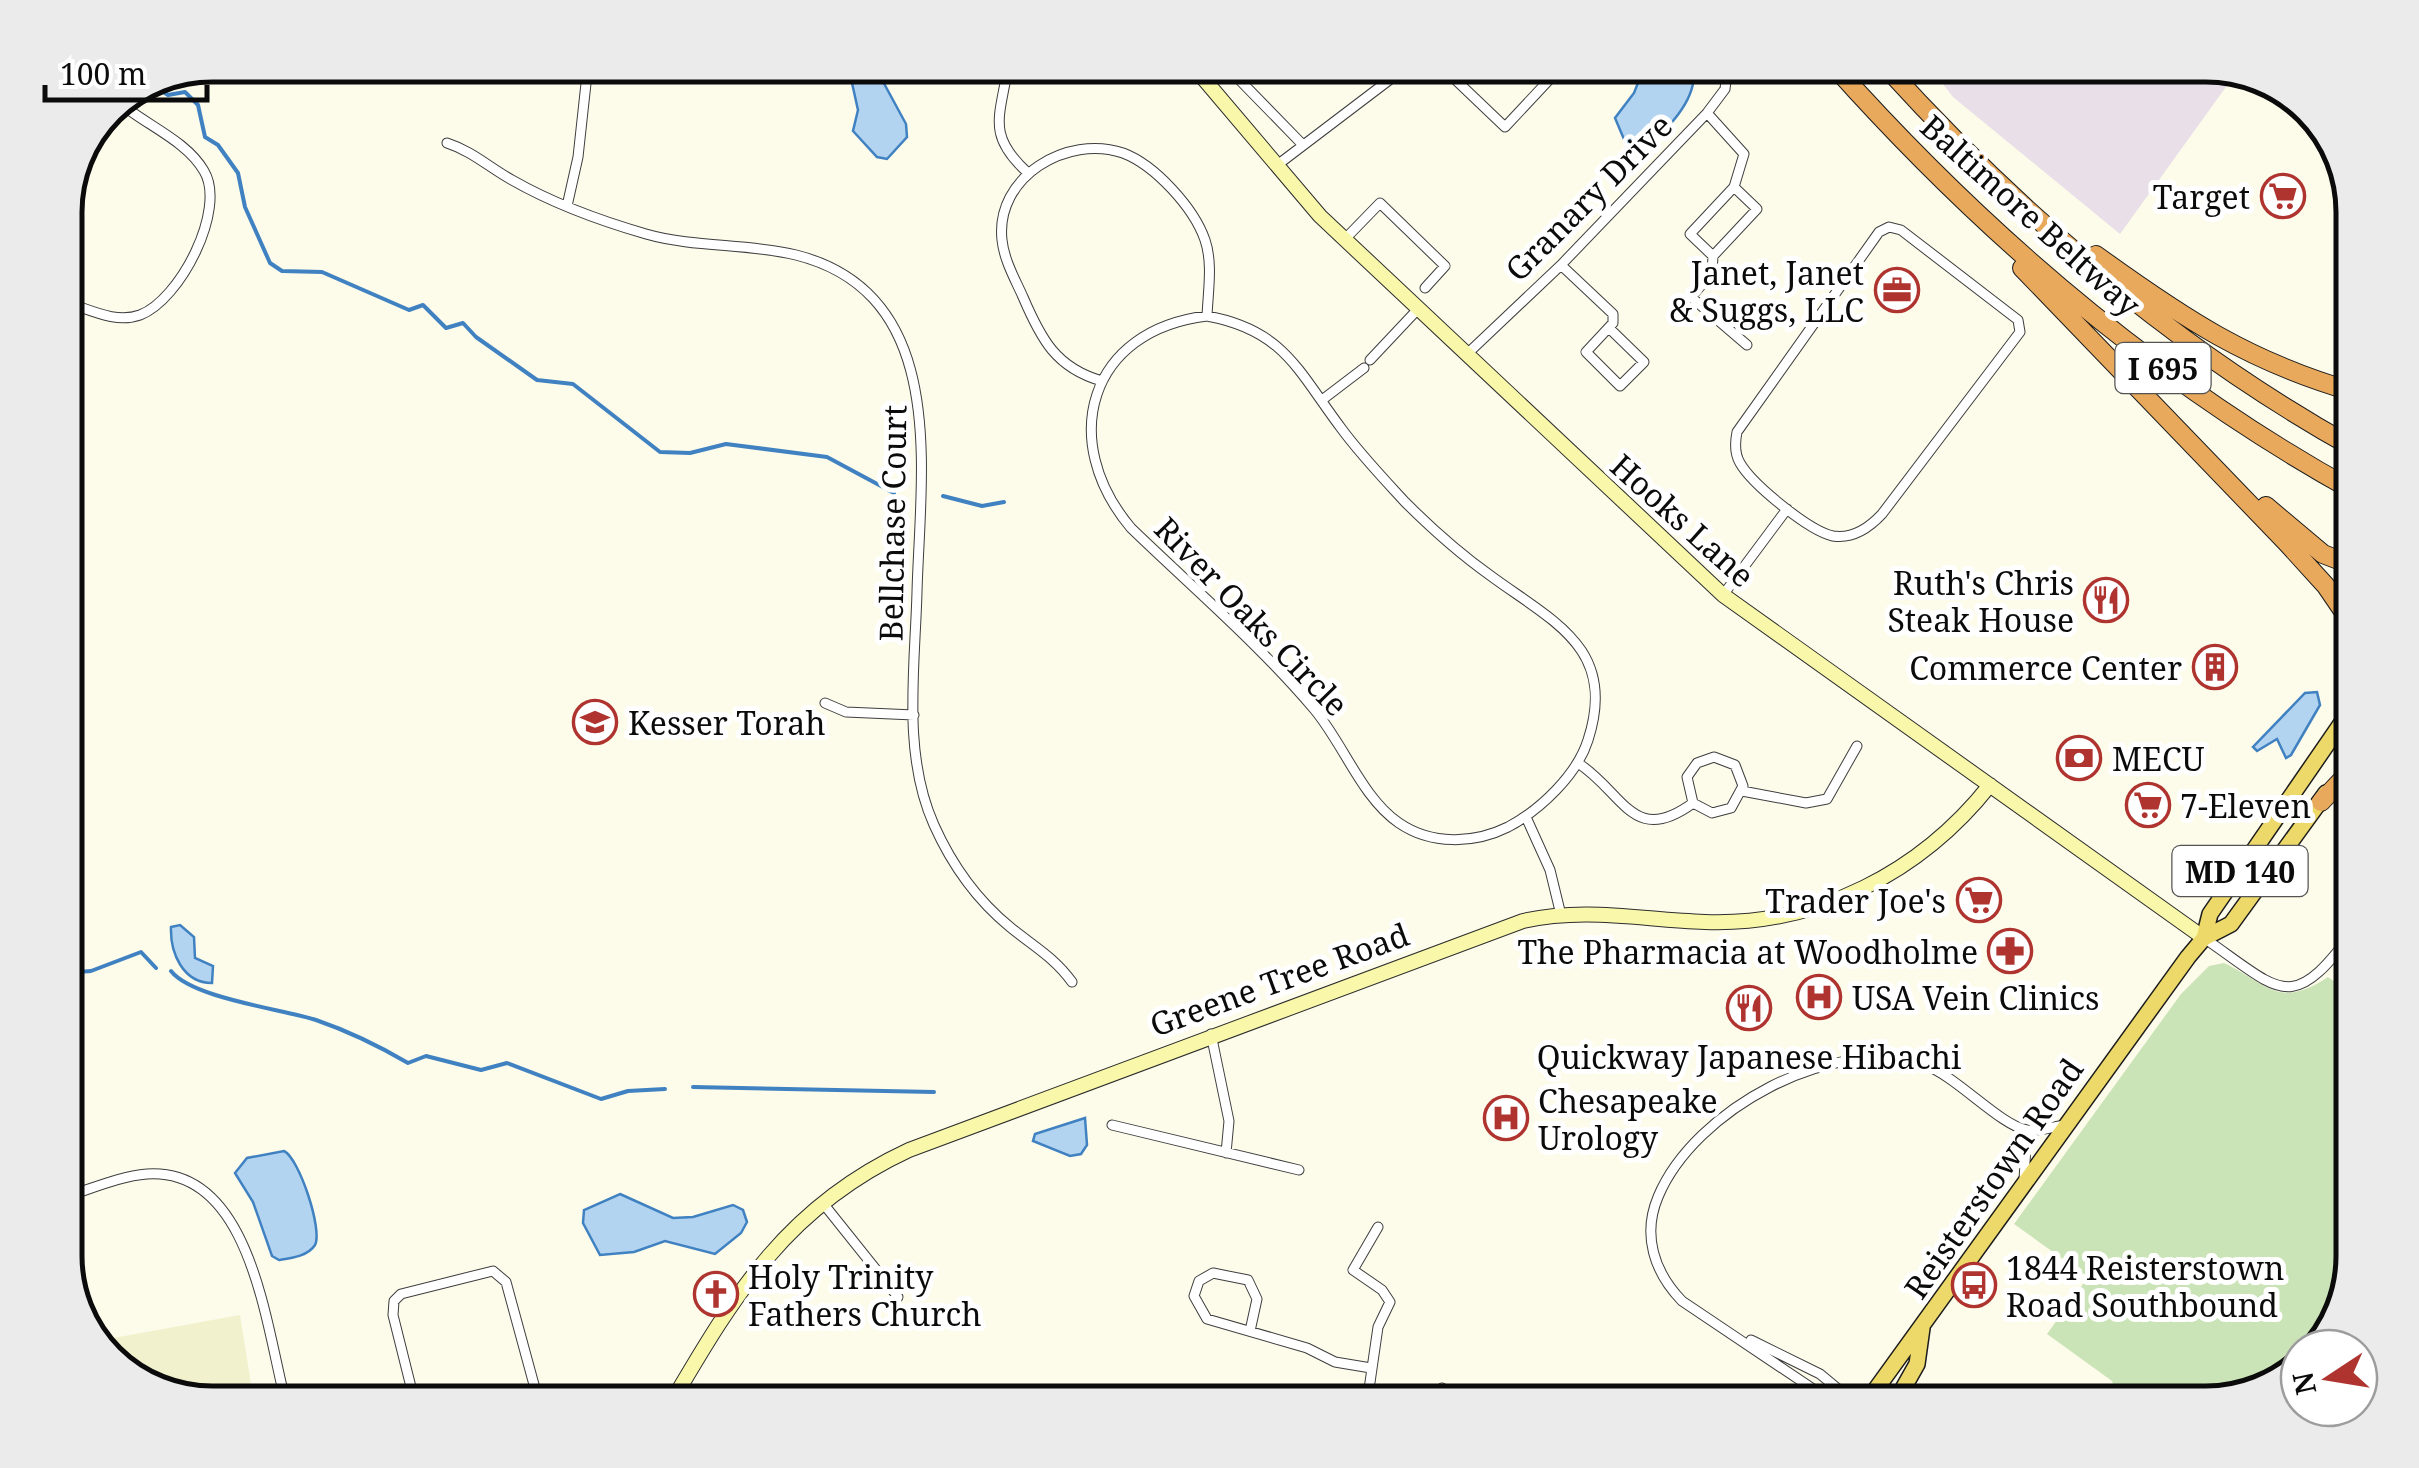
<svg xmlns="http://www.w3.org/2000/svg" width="2419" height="1468" viewBox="0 0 2419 1468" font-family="'Noto Serif',serif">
	<rect width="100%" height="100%" fill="#fdfbea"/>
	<path fill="#e9dfe9" d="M1928 65H2206L2236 73 2120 234 1953 97Z"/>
	<path fill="#f1f1cd" d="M240 1315 254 1403H213L138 1383 97 1341Z"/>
	<path fill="#cbe4b7" d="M2224 963C2268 984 2278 1010 2328 977L2354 996V1256L2334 1330 2315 1348H2299V1364C2253 1410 2179 1403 2119 1403L2112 1381 2047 1334 2088 1277 2014 1224 2181 994 2209 966Z"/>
	<path fill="#b3d4f0" stroke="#4082c1" stroke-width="2.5" d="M848 65H874L906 124 907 137 887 159 877 157 853 131 858 110Z
		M1645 65H1693C1700 98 1665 137 1634 150L1626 144 1615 118 1634 93Z
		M2317 692 2320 705 2291 755 2286 758 2277 739 2257 751 2253 747 2305 693Z
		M180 925 194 937 195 958 213 966 212 983C183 983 170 953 171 927Z
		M1085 1118 1087 1145 1081 1154 1070 1156 1033 1141 1035 1134Z
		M284 1151C299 1158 323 1230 315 1245 308 1256 292 1258 279 1260L272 1256 253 1202 235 1173 247 1158Z
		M620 1194 673 1218 693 1217 733 1205 743 1210 747 1222 741 1233 715 1254 665 1241 634 1252 600 1255 583 1223 584 1210Z"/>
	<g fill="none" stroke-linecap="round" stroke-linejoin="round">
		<path stroke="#4082c1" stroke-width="4" d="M157 88 168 95 185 92 198 105 205 137 218 145 238 173 245 207 270 263 282 271 322 272 409 310 423 305 446 328 463 323 476 337 537 380 573 384 660 452 690 453 726 444 827 457 894 493
			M943 496 982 506 1004 502
			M2339 514 2354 533
			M171 971C192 998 281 1009 316 1020 348 1031 379 1046 408 1063L426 1056 481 1070 507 1063 601 1099 628 1091 665 1089
			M65 973 91 971 141 952 156 968
			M693 1087 934 1092"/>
		<defs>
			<path id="street" d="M990 65 1007 69
				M1008 65C1001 116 985 134 1028 173
				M1225 65 1302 144
				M1440 65 1505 127 1563 65
				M1707 113 1744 154 1734 187 1757 209 1713 256 1690 234 1734 187
				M447 143C472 151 490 168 512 180 554 204 601 221 646 234 695 248 746 243 796 255 951 294 920 473 917 592 915 668 902 754 934 825 951 863 977 900 1010 927 1033 946 1054 957 1072 982
				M1276 166 1409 65
				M567 206 578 157 588 65
				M1889 227 1901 230 2018 320 2020 332 1882 514C1869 528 1853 539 1833 536 1809 531 1752 484 1740 463 1734 453 1735 442 1737 432L1879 232Z
				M1344 240 1380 203 1445 266 1425 288
				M1713 256 1712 273 1691 297 1747 345
				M1561 265 1613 314V323L1586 352 1620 386 1644 362 1609 328
				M65 302C89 309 115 324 140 315 180 300 227 209 204 171 187 141 146 125 120 103
				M1207 316C1284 330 1298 371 1341 428 1360 454 1383 478 1405 502 1432 529 1460 554 1491 576 1552 621 1618 648 1588 740 1577 775 1540 810 1508 827 1474 844 1431 845 1399 823 1362 798 1343 743 1314 709 1259 644 1192 587 1131 528 1057 440 1089 330 1207 316Z
				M1466 355 1561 265 1707 113 1725 89 1728 65
				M1370 360 1418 309
				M1102 381C1056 368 1041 339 1023 297 1015 279 1004 260 1002 240 995 177 1067 134 1123 153 1155 165 1194 208 1205 240 1213 263 1208 292 1207 316
				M1322 400 1364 368
				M1723 595 1787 509
				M825 703 846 712 914 715
				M1578 763C1624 793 1633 847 1693 803L1712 813 1731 808 1743 786 1735 765 1714 757 1697 763 1687 777 1693 803
				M1742 791 1806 803 1827 799 1857 746
				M1526 817 1550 870 1561 915
				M2204 938C2281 991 2291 1017 2354 930
				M1211 1034 1229 1121 1226 1153
				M1112 1125 1299 1170
				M2020 1129 2026 1145 2024 1180
				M65 1197C91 1189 120 1176 147 1174 252 1167 266 1329 286 1403
				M822 1202 898 1297
				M1250 1331 1257 1299 1248 1280 1213 1273 1199 1281 1194 1296 1207 1319 1307 1348 1335 1362 1371 1368
				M1751 1340 1820 1374 1855 1403
				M1442 1388 1462 1403
				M415 1403 393 1315 394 1301 401 1294 493 1271 506 1282 539 1403
				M1367 1403 1378 1327 1390 1302 1382 1290 1353 1270 1378 1227
				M1834 1403 1682 1301C1654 1272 1642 1235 1658 1197 1694 1110 1833 1034 1925 1065 1956 1076 2001 1126 2027 1130 2039 1132 2052 1127 2064 1125"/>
			<path id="secondary" d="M1192 65 1320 216 1723 595 2204 938
				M671 1403C736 1292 788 1206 909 1150L1523 921C1586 907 1642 920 1705 922 1818 926 1921 872 1990 785"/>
			<path id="primary" d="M2204 938 2210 914 2354 705
				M1866 1403 2188 957 2204 938 2231 924 2326 793
				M1895 1403 1917 1364 1922 1328"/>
			<path id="highway" d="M1833 65C1983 233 2156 382 2354 491
				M1884 65C2020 215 2176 349 2354 448
				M2096 255C2183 318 2249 362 2354 392
				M2022 268 2286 542 2326 586 2354 627
				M2266 506 2323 554 2354 566
				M2321 802 2354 767"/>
		</defs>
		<use href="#street" stroke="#3e3e3e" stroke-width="11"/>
		<use href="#secondary" stroke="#2d2d2d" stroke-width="16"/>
		<use href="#primary" stroke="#1c1c1c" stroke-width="18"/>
		<use href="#highway" stroke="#1c1c1c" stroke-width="20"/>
		<use href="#street" stroke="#fff" stroke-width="9"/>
		<use href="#secondary" stroke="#f8f7aa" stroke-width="14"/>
		<use href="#primary" stroke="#edd96a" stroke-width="15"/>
		<use href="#highway" stroke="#e8a95d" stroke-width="18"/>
	</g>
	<defs>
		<symbol id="supermarket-ring" viewBox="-11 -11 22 22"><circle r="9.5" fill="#fff" stroke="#af342f" stroke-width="1.5"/><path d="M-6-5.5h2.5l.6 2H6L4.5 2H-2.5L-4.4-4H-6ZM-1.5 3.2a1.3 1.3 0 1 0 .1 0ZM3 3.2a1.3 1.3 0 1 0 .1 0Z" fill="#af342f"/></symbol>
		<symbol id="office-ring" viewBox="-11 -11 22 22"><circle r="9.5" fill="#fff" stroke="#af342f" stroke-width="1.5"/><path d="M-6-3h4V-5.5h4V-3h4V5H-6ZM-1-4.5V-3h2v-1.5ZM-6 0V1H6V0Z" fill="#af342f"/></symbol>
		<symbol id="restaurant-ring" viewBox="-11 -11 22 22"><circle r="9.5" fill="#fff" stroke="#af342f" stroke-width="1.5"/><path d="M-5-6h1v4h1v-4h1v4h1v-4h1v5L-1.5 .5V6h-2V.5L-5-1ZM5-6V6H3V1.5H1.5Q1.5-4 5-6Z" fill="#af342f"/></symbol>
		<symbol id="building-ring" viewBox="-11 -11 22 22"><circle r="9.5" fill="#fff" stroke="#af342f" stroke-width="1.5"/><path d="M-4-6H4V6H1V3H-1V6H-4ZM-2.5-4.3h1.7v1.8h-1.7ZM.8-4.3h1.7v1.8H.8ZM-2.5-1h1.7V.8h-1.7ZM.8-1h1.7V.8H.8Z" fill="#af342f"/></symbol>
		<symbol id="school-ring" viewBox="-11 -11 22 22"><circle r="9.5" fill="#fff" stroke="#af342f" stroke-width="1.5"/><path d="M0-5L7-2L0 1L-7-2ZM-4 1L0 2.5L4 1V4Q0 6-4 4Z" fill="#af342f"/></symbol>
		<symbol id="bank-ring" viewBox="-11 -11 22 22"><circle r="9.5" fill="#fff" stroke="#af342f" stroke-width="1.5"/><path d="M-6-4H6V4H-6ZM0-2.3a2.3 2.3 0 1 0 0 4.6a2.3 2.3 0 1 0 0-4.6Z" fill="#af342f"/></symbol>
		<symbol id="pharmacy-ring" viewBox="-11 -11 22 22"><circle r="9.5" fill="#fff" stroke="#af342f" stroke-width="1.5"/><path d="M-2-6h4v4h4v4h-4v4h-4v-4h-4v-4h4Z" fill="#af342f"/></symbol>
		<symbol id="hospital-ring" viewBox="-11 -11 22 22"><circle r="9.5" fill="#fff" stroke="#af342f" stroke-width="1.5"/><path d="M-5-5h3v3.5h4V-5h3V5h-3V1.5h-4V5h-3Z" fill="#af342f"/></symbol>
		<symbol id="bus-ring" viewBox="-11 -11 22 22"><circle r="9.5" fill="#fff" stroke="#af342f" stroke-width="1.5"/><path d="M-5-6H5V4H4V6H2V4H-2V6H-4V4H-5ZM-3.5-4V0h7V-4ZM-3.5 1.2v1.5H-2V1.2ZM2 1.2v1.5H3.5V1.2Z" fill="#af342f"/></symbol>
		<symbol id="church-ring" viewBox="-11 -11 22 22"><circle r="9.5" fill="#fff" stroke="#af342f" stroke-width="1.5"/><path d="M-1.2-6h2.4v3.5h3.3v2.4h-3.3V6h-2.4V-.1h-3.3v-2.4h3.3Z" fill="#af342f"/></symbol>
	</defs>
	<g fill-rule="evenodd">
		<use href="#supermarket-ring" x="2258" y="171" width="50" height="50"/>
		<use href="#office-ring" x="1872" y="265" width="50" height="50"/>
		<use href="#restaurant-ring" x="2081" y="575" width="50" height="50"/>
		<use href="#building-ring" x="2190" y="642" width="50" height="50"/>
		<use href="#school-ring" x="570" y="697" width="50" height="50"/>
		<use href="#bank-ring" x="2054" y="733" width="50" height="50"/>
		<use href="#supermarket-ring" x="2123" y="780" width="50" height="50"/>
		<use href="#supermarket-ring" x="1954" y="875" width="50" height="50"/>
		<use href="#pharmacy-ring" x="1985" y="926" width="50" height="50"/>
		<use href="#hospital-ring" x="1794" y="972" width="50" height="50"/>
		<use href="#restaurant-ring" x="1724" y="983" width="50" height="50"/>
		<use href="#hospital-ring" x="1481" y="1093" width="50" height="50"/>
		<use href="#bus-ring" x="1949" y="1260" width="50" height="50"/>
		<use href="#church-ring" x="691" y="1269" width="50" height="50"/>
	</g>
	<g text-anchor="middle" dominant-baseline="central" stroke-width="10" stroke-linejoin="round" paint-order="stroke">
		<g fill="#fff" stroke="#545454" stroke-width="2.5">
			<rect x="2115.5" y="343" width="95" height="50" rx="8"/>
			<rect x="2172.5" y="846" width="135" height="50" rx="8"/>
		</g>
		<g font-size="30" font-weight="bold" fill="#0b0b0b">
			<text x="2163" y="368">I 695</text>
			<text x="2240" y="871">MD 140</text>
		</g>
		<g font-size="32" fill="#0b0b0b" stroke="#fff" text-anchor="start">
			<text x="2250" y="196" text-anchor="end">Target</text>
			<text x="1864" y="272" text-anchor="end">Janet, Janet<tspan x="1864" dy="37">&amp; Suggs, LLC</tspan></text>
			<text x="2074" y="582" text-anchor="end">Ruth's Chris<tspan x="2074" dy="37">Steak House</tspan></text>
			<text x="2182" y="667" text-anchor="end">Commerce Center</text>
			<text x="628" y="722">Kesser Torah</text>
			<text x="2112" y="758">MECU</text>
			<text x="2180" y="805">7-Eleven</text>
			<text x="1946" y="900" text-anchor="end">Trader Joe's</text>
			<text x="1978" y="951" text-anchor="end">The Pharmacia at Woodholme</text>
			<text x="1852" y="997">USA Vein Clinics</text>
			<text x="1749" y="1056" text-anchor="middle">Quickway Japanese Hibachi</text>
			<text x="1538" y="1100">Chesapeake<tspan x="1538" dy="37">Urology</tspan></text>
			<text x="2006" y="1267">1844 Reisterstown<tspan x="2006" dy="37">Road Southbound</tspan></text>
			<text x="748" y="1276">Holy Trinity<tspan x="748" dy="37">Fathers Church</tspan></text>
		</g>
		<g font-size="32" fill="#0b0b0b" stroke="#fff">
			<text transform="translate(1588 197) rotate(-45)">Granary Drive</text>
			<text transform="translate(2031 215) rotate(42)">Baltimore Beltway</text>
			<text transform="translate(1683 520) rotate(42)">Hooks Lane</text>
			<text transform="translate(892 523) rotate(-89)">Bellchase Court</text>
			<text transform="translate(1252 616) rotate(46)">River Oaks Circle</text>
			<text transform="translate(1279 979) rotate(-20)">Greene Tree Road</text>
			<text transform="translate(1993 1178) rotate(-55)">Reisterstown Road</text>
		</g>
	</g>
	<path d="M0 0H2419V1468H0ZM212 82H2206A130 130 0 0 1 2336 212V1256A130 130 0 0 1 2206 1386H212A130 130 0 0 1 82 1256V212A130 130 0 0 1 212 82Z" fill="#ebebeb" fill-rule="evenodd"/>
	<path fill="none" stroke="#0b0b0b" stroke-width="5" d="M212 82H2206A130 130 0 0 1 2336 212V1256A130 130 0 0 1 2206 1386H212A130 130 0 0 1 82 1256V212A130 130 0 0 1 212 82Z"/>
	<g transform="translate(2329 1378) rotate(258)"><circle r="48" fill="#ffffff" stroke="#9d9d9d" stroke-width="2.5"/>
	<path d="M0-8L18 38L0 25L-18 38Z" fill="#af342f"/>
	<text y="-15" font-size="28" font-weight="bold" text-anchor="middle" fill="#0b0b0b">N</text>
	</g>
	<path d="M45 85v15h162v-15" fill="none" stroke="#0b0b0b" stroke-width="5"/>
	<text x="60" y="85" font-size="30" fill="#0b0b0b" stroke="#ffffff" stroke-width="8" paint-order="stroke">100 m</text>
</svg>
